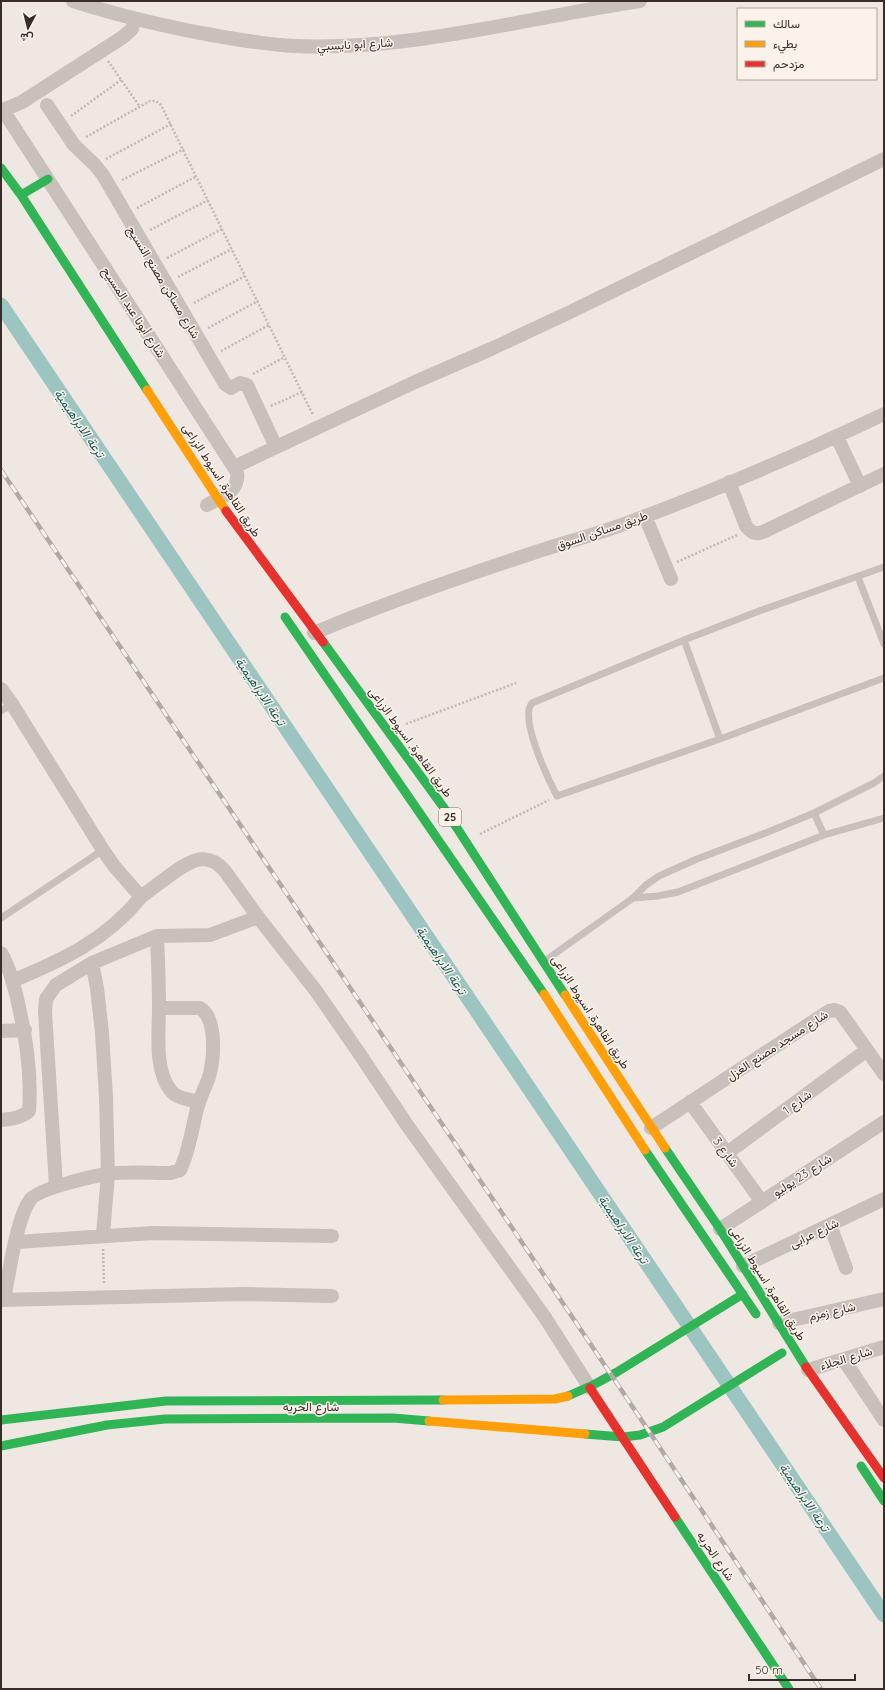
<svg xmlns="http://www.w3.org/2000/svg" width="885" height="1690" viewBox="0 0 885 1690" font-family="Quicksand,Vazirmatn,sans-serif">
	<rect width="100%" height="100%" fill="#efe8e2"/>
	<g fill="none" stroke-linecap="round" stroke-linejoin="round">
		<path stroke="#9cc4c1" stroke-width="15" d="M1 305 884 1615"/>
		<path stroke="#c1b8b2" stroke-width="2.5" stroke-dasharray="2 2" stroke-linecap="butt" d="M108 61 140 107
			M71 116 121 80
			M86 137 150 101H156L161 105 313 415
			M106 159 171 124
			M122 180 184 149
			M137 208 197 176
			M150 230 208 200
			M167 258 222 229
			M178 277 232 249
			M194 303 245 276
			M208 328 258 301
			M221 351 269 325
			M253 374 285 357
			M271 406 302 392
			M677 562 737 535
			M406 724 516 683
			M480 834 549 800
			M103 1249 104 1284"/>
		<path stroke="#c8c0ba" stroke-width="7" d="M884 567 759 611 684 640 532 703C519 718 548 779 557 796L720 739 884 678
			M858 577 884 644
			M684 640 720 739
			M1 711 12 704
			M814 813 824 835
			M633 898 658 896 678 892 824 835 884 818
			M1 918 103 850
			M546 960 633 898 646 885 659 876 697 859 768 832 814 813 874 783 884 776"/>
		<path stroke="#c8c0ba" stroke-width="14" d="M73 1C123 17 171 28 223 37 247 41 271 45 295 46 412 51 525 18 640 1
			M47 105 74 145 95 165 103 175 225 384 231 388 240 383 247 385 276 447
			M3 110 237 472C240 492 221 497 207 505
			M1 111 22 102 123 37 132 29 134 19
			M837 437 860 486
			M234 467 415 382 491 349 568 313 884 159
			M729 482 746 526C751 533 757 535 765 531L884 474
			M645 516 671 579
			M314 633C385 603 457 578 530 554 562 543 595 535 627 523 714 491 800 454 884 414
			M1 689 12 704 103 850 114 866 141 897C150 890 159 883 169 876 188 862 206 849 225 871L258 917 316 991 357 1050 407 1125 544 1316 590 1388
			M157 936C158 960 159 983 159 1007 159 1032 154 1070 171 1091 176 1098 190 1100 199 1102
			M1 953C9 965 12 980 16 994 25 1032 32 1071 29 1111 21 1118 12 1119 1 1120
			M92 963 97 988 102 1033 106 1097 108 1174 103 1235
			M12 981C63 960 106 940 141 897
			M1 1031 25 1030
			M690 1102 762 1202
			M651 1128 829 1011 835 1010 840 1012 884 1074
			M727 1153 867 1050
			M56 1186 45 1012 46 999 56 985 92 963 157 936 210 935 258 917
			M830 1225 846 1268
			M720 1229 884 1122
			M16 1242 153 1233 332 1236
			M743 1266 884 1199
			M1 1300 244 1294 332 1296
			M4 1300C9 1275 16 1220 30 1200 37 1189 93 1176 107 1174 127 1171 151 1173 171 1173L180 1170C189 1152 192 1129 197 1109 200 1098 204 1089 208 1080 214 1062 218 1019 200 1008H159
			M779 1323 884 1299
			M844 1360 884 1420
			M808 1370 884 1347"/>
		<path stroke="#30b455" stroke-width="9" d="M1 168 21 195 147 390
			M21 195 48 179
			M285 617 544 994
			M323 642 444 808 565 995
			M665 1148 720 1229 806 1367
			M645 1150 756 1314
			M568 1396 593 1385 617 1372 743 1294
			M1 1420 166 1401 443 1400
			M585 1434 623 1437 640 1435 663 1427 782 1353
			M1 1446 107 1425 165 1419 393 1418 429 1421
			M861 1466 884 1501
			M675 1517 789 1689"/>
		<path stroke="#ff9f0a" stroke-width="9" d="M147 390 226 511
			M544 994 645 1150
			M565 995 665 1148
			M443 1400 555 1399 568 1396
			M429 1421 585 1434"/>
		<path stroke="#e5322d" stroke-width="9" d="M226 511 323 642
			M806 1367 884 1478
			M590 1388 675 1517"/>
		<defs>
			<path id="rail" d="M1 470 612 1376 821 1689"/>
		</defs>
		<use href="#rail" stroke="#b0a9a5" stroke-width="4.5"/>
		<use href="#rail" stroke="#fbf2e9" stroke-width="3" stroke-dasharray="9" stroke-linecap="butt"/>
	</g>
	<g text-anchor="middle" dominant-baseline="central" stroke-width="3" stroke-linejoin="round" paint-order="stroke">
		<rect fill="#fbf2e9" stroke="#746762" stroke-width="1" x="439" y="808" width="22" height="18" rx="3"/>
		<g font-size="11" font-weight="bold" fill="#3a2c28">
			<text x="450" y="817">25</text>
		</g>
		<g font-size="12" fill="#3a2c28" stroke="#fbf2e9">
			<text transform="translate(355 44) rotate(-3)">شارع ابو نايسبي</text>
			<text transform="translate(164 282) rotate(59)">شارع مساكن مصنع النسيج</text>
			<text transform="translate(134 312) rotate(57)">شارع أبونا عبد المسيح</text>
			<text transform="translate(222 480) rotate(57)">طريق القاهرة, اسيوط الزراعى</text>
			<text transform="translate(602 530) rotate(-19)">طريق مساكن السوق</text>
			<text transform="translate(411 742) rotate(54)">طريق القاهرة, اسيوط الزراعى</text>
			<text transform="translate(591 1012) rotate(57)">طريق القاهرة, اسيوط الزراعى</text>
			<text transform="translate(777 1045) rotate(-33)">شارع مسجد مصنع الغزل</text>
			<text transform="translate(797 1102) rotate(-36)">شارع 1</text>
			<text transform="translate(726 1152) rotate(54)">شارع 3</text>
			<text transform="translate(802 1175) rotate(-33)">شارع 23 يوليو</text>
			<text transform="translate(814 1233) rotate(-26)">شارع عرابى</text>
			<text transform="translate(768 1283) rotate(58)">طريق القاهرة, اسيوط الزراعى</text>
			<text transform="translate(832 1311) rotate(-13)">شارع زمزم</text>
			<text transform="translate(846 1358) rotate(-17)">شارع الجلاء</text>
			<text x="311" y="1406">شارع الحريه</text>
			<text transform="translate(716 1556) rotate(56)">شارع الحريه</text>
		</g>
		<g font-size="13" font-style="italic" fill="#195f60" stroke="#fbf2e9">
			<text transform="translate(80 423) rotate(56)">ترعة الابراهيمية</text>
			<text transform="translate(261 691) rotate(56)">ترعة الابراهيمية</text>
			<text transform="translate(442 960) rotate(56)">ترعة الابراهيمية</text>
			<text transform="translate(624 1229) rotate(56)">ترعة الابراهيمية</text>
			<text transform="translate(805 1497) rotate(56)">ترعة الابراهيمية</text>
		</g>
	</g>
	<rect width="885" height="1690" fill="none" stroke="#3a2c28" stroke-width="4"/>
	<rect x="737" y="8" width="140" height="72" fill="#fbf2e9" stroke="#aea39c"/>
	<rect x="745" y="21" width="20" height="6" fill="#30b455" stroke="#aea39c"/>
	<text x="773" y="28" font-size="12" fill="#3a2c28">سالك</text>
	<rect x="745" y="41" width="20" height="6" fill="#ff9f0a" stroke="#aea39c"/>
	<text x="773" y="48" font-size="12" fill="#3a2c28">بطيء</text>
	<rect x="745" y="61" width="20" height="6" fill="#e5322d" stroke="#aea39c"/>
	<text x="773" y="68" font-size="12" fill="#3a2c28">مزدحم</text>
	<g transform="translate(28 28) rotate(187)" stroke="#fbf2e9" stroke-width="3" paint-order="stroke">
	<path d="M0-3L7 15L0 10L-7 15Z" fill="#3a2c28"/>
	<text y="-6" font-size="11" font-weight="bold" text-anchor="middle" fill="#3a2c28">ش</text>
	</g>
	<path d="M749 1674v6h106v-6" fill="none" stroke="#3a2c28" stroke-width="2"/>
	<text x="755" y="1674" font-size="12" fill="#3a2c28" stroke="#fbf2e9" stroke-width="3" paint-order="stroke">50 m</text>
</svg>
